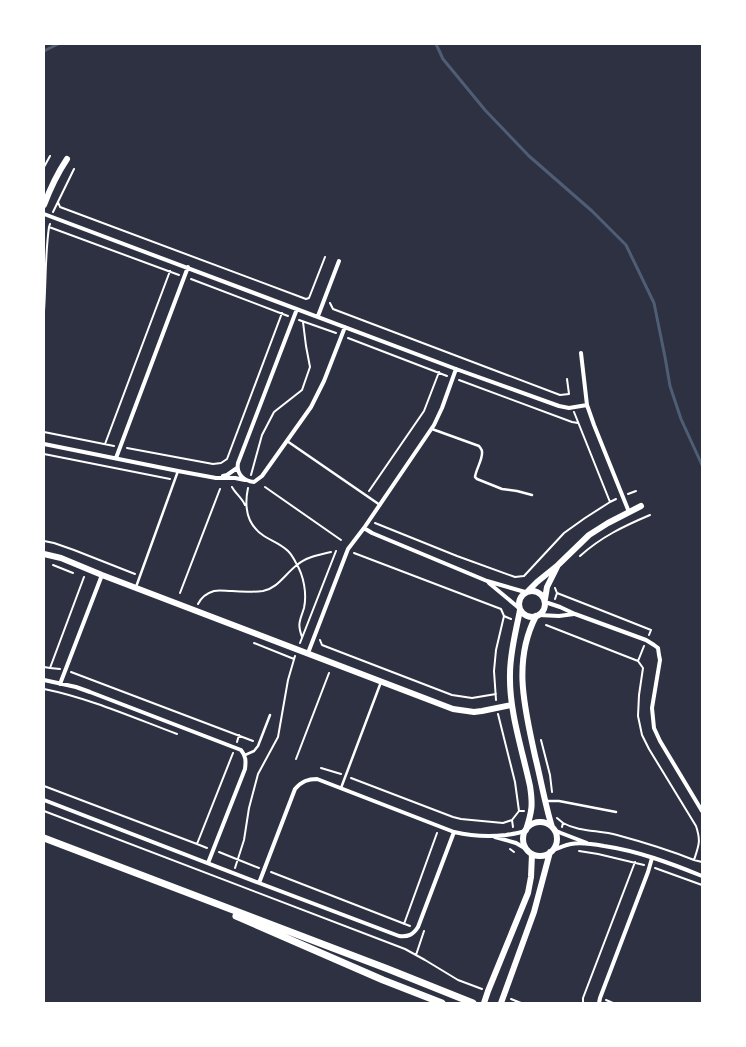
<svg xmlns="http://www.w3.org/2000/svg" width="746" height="1047" viewBox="0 0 746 1047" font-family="'IBM Plex Sans',sans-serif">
	<rect width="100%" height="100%" fill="#2d3142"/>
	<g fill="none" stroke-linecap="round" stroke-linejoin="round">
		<path stroke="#4f5d75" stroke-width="3" d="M436 44 443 59 485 110 529 156 592 211 626 245 654 303 665 357 670 386 681 419 702 465
			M44 51 58 44"/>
		<path stroke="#fff" stroke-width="2" d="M44 167 50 156
			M58 202 60 207 306 299 309 298 325 257
			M53 212 74 169
			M50 224 49 227 179 275
			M191 279 288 316
			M330 303 333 309 560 395 569 394 567 379
			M44 311C46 283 45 255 49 227
			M299 320 336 333
			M348 338 447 376
			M459 380 572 422 578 423
			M574 412 610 502 616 499
			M44 432 114 446
			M105 444 170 271
			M127 448 213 464 221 463 227 459 282 313
			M44 454 170 479
			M251 475 262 435 274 412 302 390 310 367 306 346 303 322
			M232 487C235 493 242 498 245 505
			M265 487 341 540
			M248 488C244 507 247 525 264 536 272 541 281 544 288 551 291 554 294 559 296 563 304 576 307 594 304 608 300 621 297 623 302 637
			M369 491 424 411 439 372
			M628 494 636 491
			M375 523 457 556 515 577 524 576 564 533 585 518 610 502
			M44 541 54 543 74 550 135 574
			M354 553 501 609 504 616
			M580 556C601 537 624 526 650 515
			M53 565 73 573
			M555 588 557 593 555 599
			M180 593 220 489
			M557 593 598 609 651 630 649 635
			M198 604C201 598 207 593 214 591 219 590 226 591 232 591 242 592 253 592 263 591 278 588 285 574 297 565 306 557 319 555 331 552
			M546 625 638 661 644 646
			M320 640 322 645 452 695 472 698 496 694
			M254 643 294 659
			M300 643 336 551
			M638 661 643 668 639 695 638 716 642 735 649 749 696 826C701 841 699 845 694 860L702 862
			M44 667 50 668 84 577
			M50 668 60 669
			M71 672 253 741
			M44 689C89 698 134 718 177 734
			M496 700 494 671 496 650 504 616 511 619
			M498 714 515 782 519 811
			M541 740 550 775 552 792
			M237 742 239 735
			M296 759 329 673
			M321 768 341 774
			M351 778 453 817 461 819 503 823 512 820 513 827
			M44 786 197 844
			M44 811 405 949 425 960 458 980 482 989
			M557 818 563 823 562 827
			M512 820 519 811H524
			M563 823C579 832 599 830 617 835 643 842 669 850 694 860
			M207 848 197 844 233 753
			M510 849 514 852
			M579 851 598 854 644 865
			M219 852 259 868
			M235 868 244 840 249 808 258 774 278 737 288 680 295 656
			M655 868 702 885
			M271 872 410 926
			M404 924 437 833
			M416 955 424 931
			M511 999 521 1003
			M606 1000 613 1003
			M583 1003V998L635 862"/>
		<path stroke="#fff" stroke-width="2.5" d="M432 429 479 446C481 449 482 449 482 452 483 459 476 469 475 477L477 479 502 489 517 491 532 495
			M287 441 380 505
			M136 587 178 471
			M245 755 254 751 258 746 270 715
			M341 788 381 682
			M546 801H559L616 812"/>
		<path stroke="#fff" stroke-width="4" d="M44 214 456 369 559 406 569 408 587 405
			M297 309 238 463C236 474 244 481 254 482L262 476 311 407 324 381 345 327
			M318 316 339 261
			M581 353 587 405 594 425 629 512
			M44 444 178 471 216 478H235L245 480
			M116 458 188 267
			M223 476 227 475 237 468
			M364 528 372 533 487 581 525 592
			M489 583 519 608
			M545 602 560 607 575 614 646 640 654 645 658 648 659 655 660 660 652 708 654 728 660 741 702 811
			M539 615 559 616 574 614
			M308 653 348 549 364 528 434 425 442 408 456 369
			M44 680 76 687 90 692 241 750C246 756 246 761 245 769L208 863
			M60 684 102 575
			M44 800 259 883 399 936C408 937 413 935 418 927L454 832
			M554 830 561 833 587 843
			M495 837 516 843 528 850
			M553 850C559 848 565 845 571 844 582 842 593 844 604 846 638 851 670 863 702 876
			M259 883 295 789C302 781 308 779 317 779L454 832C471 836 489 837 506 835 513 834 519 833 525 831
			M599 1003 600 998 648 872 652 858"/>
		<path stroke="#fff" stroke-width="6" d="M44 205C50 189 57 174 67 159
			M44 554 61 558 102 575 453 709 474 712 482 711 511 705
			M529 590 537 582 558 565 589 535 608 523 641 506
			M519 604a13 13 0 1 1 26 0a13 13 0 1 1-26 0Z
			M545 599 547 587 557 567
			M520 610C516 631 510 652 510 674 509 711 522 749 530 786 533 805 532 811 526 830
			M536 616C512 662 525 709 535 756 541 780 545 804 552 827
			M523 839a17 17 0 1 1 34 0a17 17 0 1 1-34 0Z
			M484 1003 488 991 528 893 531 877 532 854
			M501 1003 534 912 550 852"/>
		<path stroke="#fff" stroke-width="7" d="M44 838 388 969 473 1003
			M236 916 383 980 442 1003"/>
	</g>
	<rect width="746" height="1047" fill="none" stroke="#ffffff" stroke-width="90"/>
</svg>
